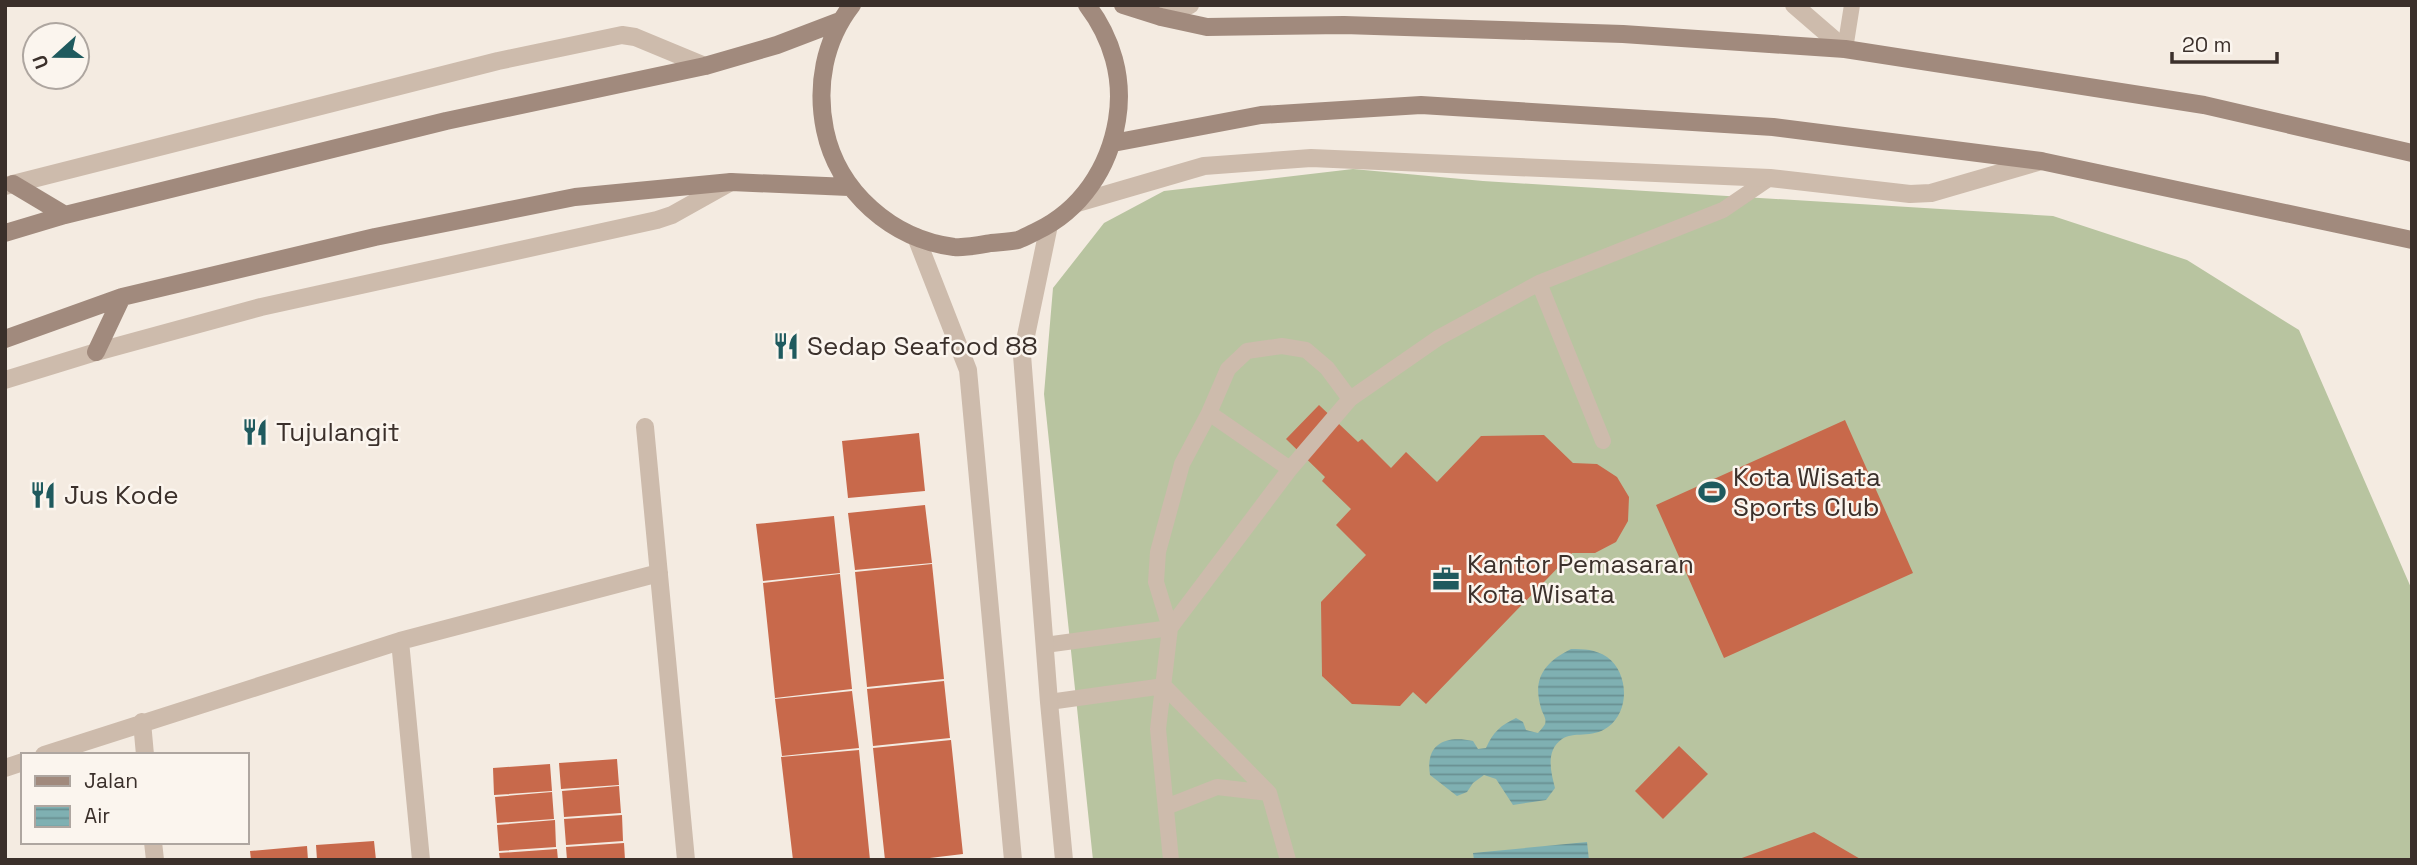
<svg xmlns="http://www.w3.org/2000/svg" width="2417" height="865" viewBox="0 0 2417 865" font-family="'Space Grotesk',sans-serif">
	<defs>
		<pattern id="water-rules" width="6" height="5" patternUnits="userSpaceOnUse" patternTransform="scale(1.75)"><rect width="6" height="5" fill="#7fb0b2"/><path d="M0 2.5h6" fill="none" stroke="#699091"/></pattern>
	</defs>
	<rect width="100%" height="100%" fill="#f4ebe1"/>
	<path fill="#b8c4a0" d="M1353 169 1483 181 2053 216 2187 260 2299 330 2412 590V860H1093L1044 394 1053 288 1104 223 1164 191Z"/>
	<path fill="url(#water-rules)" d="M1571 649C1584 649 1595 649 1607 657 1629 673 1630 711 1608 727 1592 739 1573 731 1562 739 1545 751 1551 772 1555 788L1546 800 1513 805 1496 779 1484 775 1473 783 1467 792 1457 796 1430 775C1425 744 1445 735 1473 741L1478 749 1486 748C1493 732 1501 725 1516 718L1523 722 1526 730 1538 733C1540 731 1544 726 1545 724 1547 718 1542 713 1541 708 1532 678 1545 662 1571 649Z
		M1587 842 1589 860H1474L1473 853Z"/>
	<path fill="#c8694b" d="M1319 405 1358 442 1362 439 1391 468 1406 452 1437 482 1481 436 1544 435 1573 463 1597 464 1617 477 1629 497 1628 521 1616 542 1595 553H1572L1426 704 1413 692 1400 706 1352 704 1322 676 1321 602 1366 555 1336 525 1351 509 1322 481 1325 477 1286 439Z
		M1845 420 1913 573 1724 658 1656 505Z
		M919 433 925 491 848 498 842 441Z
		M925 505 932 563 855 570 848 513Z
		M834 516 840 573 763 581 756 524Z
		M932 564 944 679 867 687 855 572Z
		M840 574 852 689 775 698 763 583Z
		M944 681 950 738 873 746 867 689Z
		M852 691 859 748 782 756 775 699Z
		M951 740 963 854 913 860H885L873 748Z
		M1679 746 1708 774 1663 819 1635 791Z
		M859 750 870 860H793L781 757Z
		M617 759 619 785 561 789 559 763Z
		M550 764 552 791 494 795 493 768Z
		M619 786 621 813 564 817 562 791Z
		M552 792 554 819 497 823 495 797Z
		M622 815 623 841 566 845 564 819Z
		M555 820 556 847 499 851 497 825Z
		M1814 832 1862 860H1739V859Z
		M374 841 376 860H317L316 845Z
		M624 843 625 860H567L566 847Z
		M307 846 308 860H251L250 851Z
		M557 849 558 860H500L499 853Z"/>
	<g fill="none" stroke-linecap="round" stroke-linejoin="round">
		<path stroke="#cdbbac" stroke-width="16" d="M1845 49 1852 5
			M1539 283 1603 441
			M1209 413 1290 469
			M1045 645 1170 628 1290 469 1350 399 1438 338 1539 283 1723 210 1770 178
			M1049 702 1164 686 1269 793 1288 860
			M1166 807 1217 787 1269 793
			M1171 860 1158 729 1170 628 1156 582 1158 552 1182 464 1209 413 1228 369 1247 351 1282 346 1306 350 1327 368 1350 399"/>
		<path stroke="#cdbbac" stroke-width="18" d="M1794 5 1845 49
			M1161 17 1190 5
			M5 186 498 61 622 35 635 37 705 66
			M1077 203 1204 166 1311 158 1770 178 1910 194 1931 193 2041 161
			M1049 225 1022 355 1049 702 1064 860
			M916 237 968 370 1013 860
			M5 380 96 352 261 307 657 220 672 215 731 182
			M645 427 686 860
			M400 641 421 860
			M142 722 145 755
			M44 755 400 641 659 573
			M5 768 23 762
			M153 842 155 860"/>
		<path stroke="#a18a7d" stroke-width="18" d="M852 5C824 41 816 86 825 130 838 192 892 239 954 247 966 248 980 245 991 243 1000 242 1009 242 1018 240 1024 238 1031 234 1037 231 1081 210 1109 168 1117 120 1124 78 1112 38 1087 5
			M1123 5 1161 17 1207 27 1344 25 1623 34 1845 49 2204 105 2412 153
			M1113 143 1261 115 1421 105 1773 127 2041 161 2412 240
			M13 184 65 215
			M5 233 65 215 446 121 705 66 777 45 840 21
			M5 339 122 297 375 237 575 197 731 182 849 187
			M96 352 122 297"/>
	</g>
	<defs>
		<symbol id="restaurant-bare" viewBox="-9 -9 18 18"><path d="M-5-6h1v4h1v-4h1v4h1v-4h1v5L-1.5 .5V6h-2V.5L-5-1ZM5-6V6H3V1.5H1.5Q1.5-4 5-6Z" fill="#1f5a5e" stroke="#fbf5ee" stroke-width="2.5" paint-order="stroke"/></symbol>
		<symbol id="stadium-bare" viewBox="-9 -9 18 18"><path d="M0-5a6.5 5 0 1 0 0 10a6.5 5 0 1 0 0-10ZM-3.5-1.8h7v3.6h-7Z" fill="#1f5a5e" stroke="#fbf5ee" stroke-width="2.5" paint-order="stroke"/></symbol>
		<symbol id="office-bare" viewBox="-9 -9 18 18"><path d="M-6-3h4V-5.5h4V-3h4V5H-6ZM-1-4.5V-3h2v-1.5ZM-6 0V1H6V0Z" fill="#1f5a5e" stroke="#fbf5ee" stroke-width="2.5" paint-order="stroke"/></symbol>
	</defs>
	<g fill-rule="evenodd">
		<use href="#restaurant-bare" x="767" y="327" width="38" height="38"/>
		<use href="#restaurant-bare" x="236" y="413" width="38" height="38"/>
		<use href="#stadium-bare" x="1693" y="473" width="38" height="38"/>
		<use href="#restaurant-bare" x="24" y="476" width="38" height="38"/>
		<use href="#office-bare" x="1427" y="560" width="38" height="38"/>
	</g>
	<g text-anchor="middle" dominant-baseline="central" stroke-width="5" stroke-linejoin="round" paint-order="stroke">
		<g font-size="26" fill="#3b302b" stroke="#fbf5ee" text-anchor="start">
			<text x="807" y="346">Sedap Seafood 88</text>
			<text x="276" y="432">Tujulangit</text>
			<text x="1733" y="477">Kota Wisata<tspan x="1733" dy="30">Sports Club</tspan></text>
			<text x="64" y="495">Jus Kode</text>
			<text x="1467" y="564">Kantor Pemasaran<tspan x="1467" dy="30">Kota Wisata</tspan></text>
		</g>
	</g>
	<rect width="2417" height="865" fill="none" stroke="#3b302b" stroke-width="14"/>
	<rect x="21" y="753" width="228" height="91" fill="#fbf5ee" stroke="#aea6a0" stroke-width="2"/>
	<rect x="35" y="776" width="35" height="10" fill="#a18a7d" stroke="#aea6a0" stroke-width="2"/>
	<text x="84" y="788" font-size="21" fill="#3b302b">Jalan</text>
	<rect x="35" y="806" width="35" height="21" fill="url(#water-rules)" stroke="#aea6a0" stroke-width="2"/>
	<text x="84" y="823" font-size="21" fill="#3b302b">Air</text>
	<g transform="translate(56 56) rotate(249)"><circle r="33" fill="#fbf5ee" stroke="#aea6a0" stroke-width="2"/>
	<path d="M0-5L12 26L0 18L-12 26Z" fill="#1f5a5e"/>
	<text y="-10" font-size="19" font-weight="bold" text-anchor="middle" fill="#3b302b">U</text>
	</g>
	<path d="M2172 52v10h105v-10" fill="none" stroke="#3b302b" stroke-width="3.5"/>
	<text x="2182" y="52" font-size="21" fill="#3b302b" stroke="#fbf5ee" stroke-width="5" paint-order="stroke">20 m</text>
</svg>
